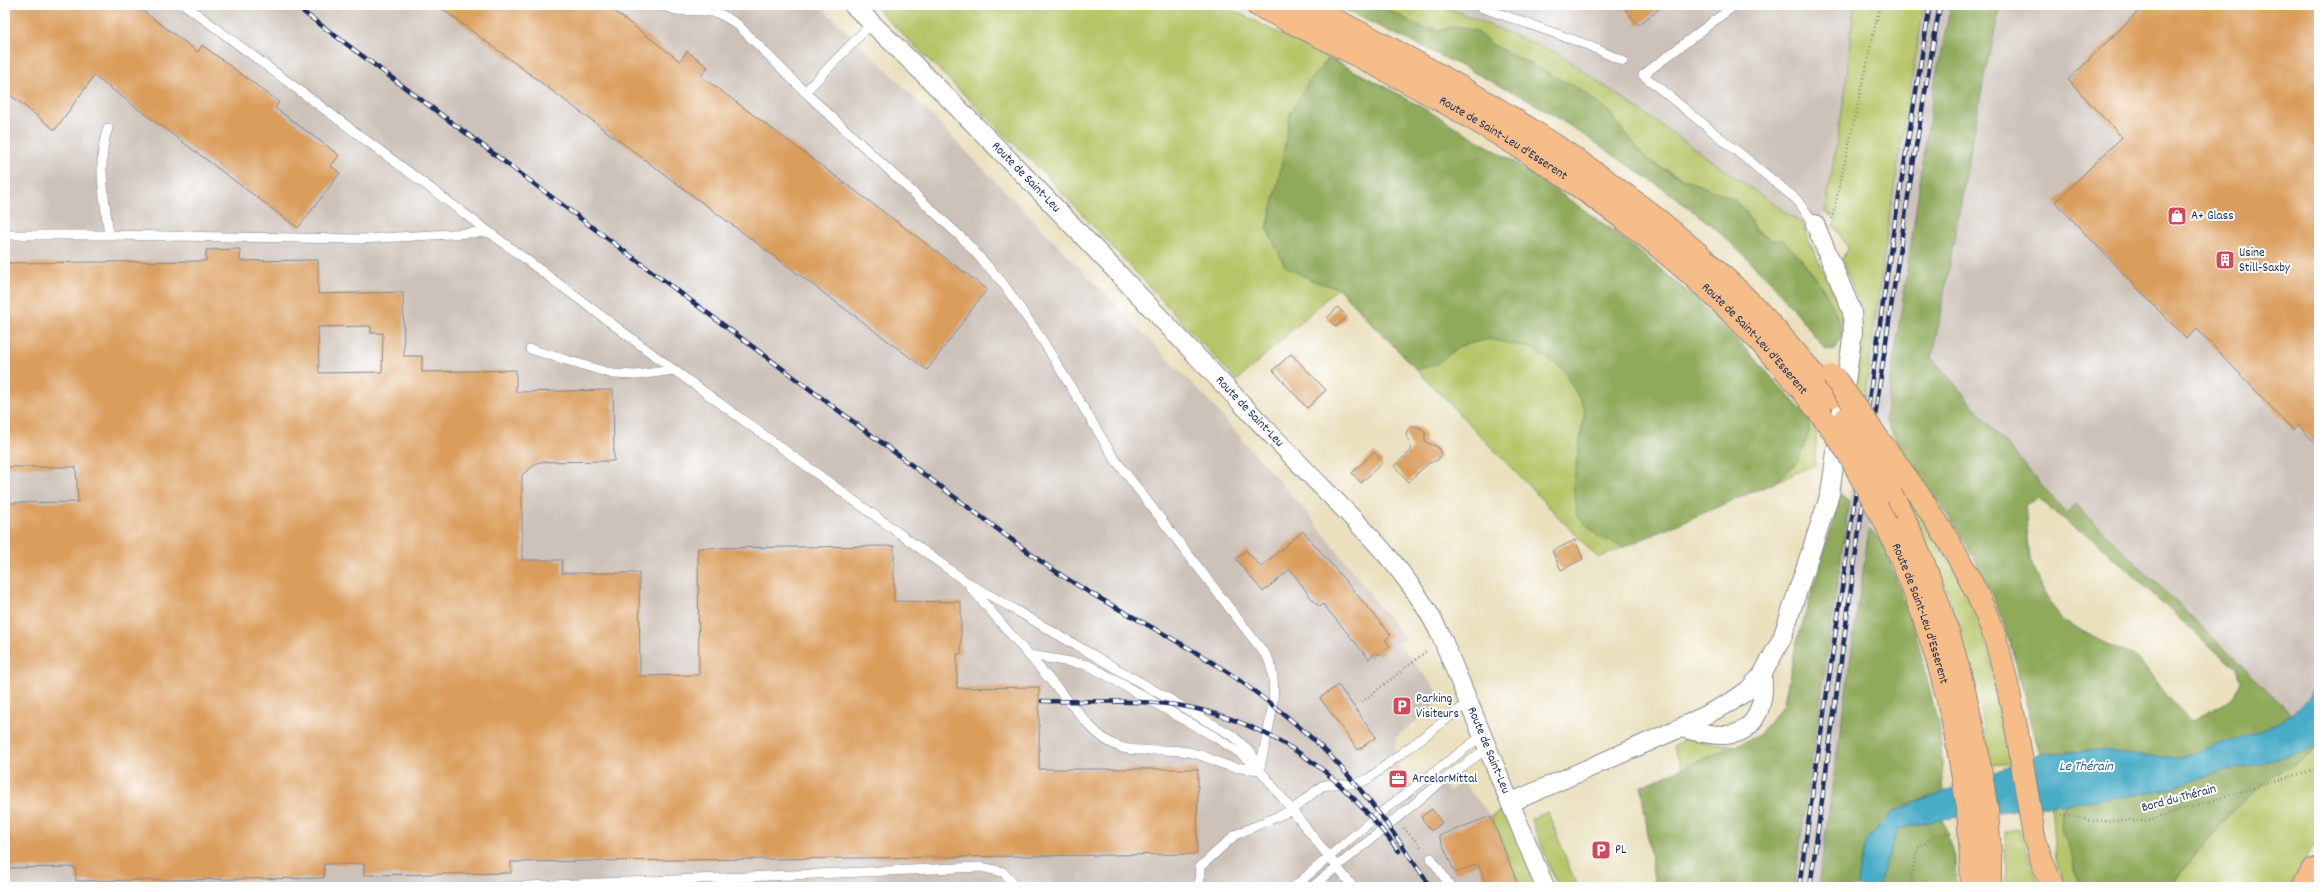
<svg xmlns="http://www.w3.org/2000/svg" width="2324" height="892" viewBox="0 0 2324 892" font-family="Dekko,sans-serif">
	<rect width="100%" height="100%" fill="#fff"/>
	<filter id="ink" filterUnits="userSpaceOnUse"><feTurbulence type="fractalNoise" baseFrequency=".025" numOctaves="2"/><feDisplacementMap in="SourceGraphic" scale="8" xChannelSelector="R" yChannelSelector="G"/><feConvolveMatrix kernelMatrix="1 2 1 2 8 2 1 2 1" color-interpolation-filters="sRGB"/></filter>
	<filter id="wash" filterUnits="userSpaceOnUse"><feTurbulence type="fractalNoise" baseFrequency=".012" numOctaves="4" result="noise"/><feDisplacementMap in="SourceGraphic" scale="16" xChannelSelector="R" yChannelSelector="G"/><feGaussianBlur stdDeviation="0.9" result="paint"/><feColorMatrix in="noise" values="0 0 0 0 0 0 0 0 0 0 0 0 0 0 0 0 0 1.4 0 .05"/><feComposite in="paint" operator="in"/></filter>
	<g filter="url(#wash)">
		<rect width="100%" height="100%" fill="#eae0bd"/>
		<path fill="#cdc2b9" d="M5 5H819L892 75 1207 399 1313 520 1404 638 1399 644 1444 699 1396 737 1394 760 1417 794 1439 777 1449 792 1462 781 1491 816 1519 887H5Z
			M1441 5H1854L1845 93 1825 213 1804 225 1559 54Z
			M1924 5H1951L1935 80 1818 887H1794L1890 211Z
			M2001 5H2319V678L2307 700 2292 714 2076 505 2067 514 1932 358 1985 73Z"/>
		<path fill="#b6c567" stroke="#687a62" d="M873 5H1223L1390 89 1513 161 1608 227 1692 296 1817 427 1815 465 1598 558 1338 288 1237 381 1041 170Z
			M1375 5H1441L1559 54 1804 225 1807 237 1846 317 1843 337C1835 300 1810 266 1783 240H1770L1755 230 1746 212 1646 159 1609 112 1539 69 1491 44 1476 31 1456 26 1443 30 1422 28 1397 14Z
			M1854 5H1924L1890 211 1864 400 1854 385 1864 317 1842 259 1848 248 1834 226 1837 218 1825 213 1845 93Z
			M1914 500 1978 612 2017 763 1991 765 1970 663 1947 591 1908 504Z
			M1684 739 1736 746 1683 768 1673 747Z
			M2319 748V836L2290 887H2168L2234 809 2275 774 2300 761Z
			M2067 803 2062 810 2078 883 2082 887H2066L2055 856 2051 805Z
			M1507 809 1538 887H1519L1491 816Z
			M1548 812 1577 887H1558L1531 819Z
			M2019 829 2040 887H2006L2005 831Z"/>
		<path fill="#90aa5c" stroke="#566c5d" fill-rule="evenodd" d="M1334 5H1375L1397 14 1422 28 1443 30 1456 26 1476 31 1491 44 1581 90 1609 112 1646 159 1670 173 1734 199 1746 212 1755 230 1770 240H1783C1810 266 1835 300 1843 337L1835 349 1826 350 1772 283 1715 228 1668 192 1584 135 1529 100 1429 50Z
			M1951 5H2001L1985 73 1932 358 2067 514 2076 505 2292 714 2275 724 2239 739 2180 757 2136 756 2103 750 2040 754C2028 716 2021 677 2009 640 1999 608 1983 577 1968 548 1944 503 1908 466 1885 421L1935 80ZM2038 498 2071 525 2092 538 2223 659 2237 668 2241 681 2235 695 2227 702 2191 721 2168 697 2153 675 2134 657 2062 621 2046 596 2030 559 2025 505Z
			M1329 58C1458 123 1582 199 1691 295 1733 332 1770 377 1809 418V433L1798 461 1776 482 1624 547 1599 537 1577 516 1573 484 1585 409 1563 369 1530 348 1490 339 1460 346 1437 364 1417 370 1338 288 1313 281 1285 266 1267 229 1280 173 1290 114 1309 81Z
			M1841 495 1849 502 1794 887H1655L1641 786 1758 736 1783 706 1796 645Z
			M1869 529 1882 540 1916 633 1940 732 1944 793C1932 797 1902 805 1893 812 1868 831 1858 857 1857 887H1818Z
			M2319 746 2300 761 2275 774 2234 809 2168 887H2082L2078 883 2074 862 2061 829 2062 810 2067 803 2163 791 2221 771 2263 763Z
			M1943 819 1955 857 1956 887H1879V882L1898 829Z"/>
		<path fill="#47acc6" stroke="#316e92" d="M2319 678V746L2263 763 2221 771 2163 791 1943 819 1898 829 1879 882V887H1857L1858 874 1867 840 1893 812 2040 754 2103 750 2136 756 2180 757 2239 739 2275 724 2292 714 2307 700Z"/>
		<g id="blocks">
			<path fill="#da9d5c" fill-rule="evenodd" d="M5 5H135L198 52 202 45 279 102 275 108 339 155 331 166 340 173 298 228 94 76 55 130 5 91Z
				M437 5H606L680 61 687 51 708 67 701 76 987 289 927 370Z
				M1622 5H1665L1638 25Z
				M2145 5H2319V447L2298 425 2293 430 2197 329 2186 339 2055 202 2122 137 2068 80Z
				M240 249V261L318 260V294L403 292 404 356H422V372L516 370V392L613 390 614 461 538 462 522 475V560H562V573H639L640 676 699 675 698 548 894 546V601L961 602V654H957V688L1039 687V769H1198L1197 854 511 862V873L364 875V864H324V878L76 881 75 867 5 868V503L78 502 76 467H5V263L206 261V250ZM371 326V333H383L382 372 319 373 318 327Z
				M1338 307 1347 317 1336 327 1327 318Z
				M1291 354 1326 390 1307 408 1273 370Z
				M1413 426 1421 428 1425 433V442L1438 447 1441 455 1438 460 1429 463 1408 482 1394 466 1412 450 1406 434 1408 429Z
				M1374 452 1383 462 1361 483 1352 473Z
				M1303 531 1391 635 1385 640 1390 646 1379 655 1376 652 1369 659 1323 604 1320 607 1311 598 1290 569 1263 592 1236 559 1246 550 1261 567Z
				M1575 540 1583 559 1561 570 1552 551Z
				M1338 685 1376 737 1358 750 1320 698Z
				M1432 809 1442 823 1431 831 1421 817Z
				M1491 816 1519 887H1487L1478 864 1455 873 1439 836Z"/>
		</g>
	</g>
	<g filter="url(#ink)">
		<use href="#blocks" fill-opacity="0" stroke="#82888e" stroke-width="1"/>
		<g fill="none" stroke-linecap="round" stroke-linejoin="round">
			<defs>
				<path id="lane" d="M185 5 674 370 965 581 1233 736 1251 752 1260 770
					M662 5C677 14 695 9 712 12 721 13 729 19 737 24L805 92 963 239 1002 282 1043 341 1114 458 1268 658C1282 692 1266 734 1260 768
					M1475 5 1585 44 1623 61
					M1735 5 1643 75 1796 199 1815 224
					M805 92 872 23
					M108 128C96 162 105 200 109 235L361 239 488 232
					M5 235H109
					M530 349 613 374 636 375 674 370
					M970 587 1089 725C1125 764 1146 744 1188 752 1202 754 1215 762 1229 766 1239 768 1249 769 1260 770
					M1030 655 1088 665 1215 737 1240 753 1260 770 1353 887
					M1431 858 1451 887
					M504 887 981 867 1003 872 1016 887
					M1199 887 1200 867 1235 835 1292 810 1322 786 1332 784H1356L1368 779 1469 702
					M1294 887 1379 814 1483 735
					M1312 887 1441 782 1489 747"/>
				<g id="street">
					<path id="s1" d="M853 5C987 133 1114 269 1242 404 1269 432 1296 461 1324 489 1368 533 1415 580 1442 638L1545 887"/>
					<path d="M1680 728C1695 731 1710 736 1725 735 1757 734 1766 701 1762 675"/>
					<path d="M1512 802 1680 728 1731 702 1748 690 1762 675 1782 638 1830 494 1853 332 1852 312 1849 304 1815 224"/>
				</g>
				<g id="primary">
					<path id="s2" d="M1257 5C1472 110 1680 224 1826 421"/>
					<path d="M1305 5C1454 78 1612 169 1732 285 1768 319 1801 358 1831 397"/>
					<path d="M1914 488C1945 533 1974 580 1993 632 2004 664 2010 698 2017 732"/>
					<path d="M1890 491C1932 569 1957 652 1975 738"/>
					<path id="s3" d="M1886 524C1919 596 1944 669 1958 748"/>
					<path d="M2034 837 2042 862 2053 887"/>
					<path d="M1990 857V887"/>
					<path d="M1971 861 1972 887"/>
					<path d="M2303 887 2314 869"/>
				</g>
			</defs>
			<use href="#lane" stroke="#82888e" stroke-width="10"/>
			<use href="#street" stroke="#82888e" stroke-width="20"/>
			<use href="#primary" stroke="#82888e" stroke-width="24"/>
			<path stroke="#82888e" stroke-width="2.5" stroke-dasharray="1 3" stroke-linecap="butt" d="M1832 219 1880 5
				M1362 702 1428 650
				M2050 812 2094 821H2144L2319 768
				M1404 828 1422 848
				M1912 887 1911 876 1918 848 1935 836 1951 832"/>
			<use href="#lane" stroke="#fff" stroke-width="9"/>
			<use href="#street" stroke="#fff" stroke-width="18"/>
			<use href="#primary" stroke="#f7bd88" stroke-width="22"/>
			<defs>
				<path id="rail" d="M294 5 1039 560C1102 605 1173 634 1236 678 1271 703 1307 731 1336 762 1372 800 1401 844 1431 887
					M1042 701C1083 702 1127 700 1168 704 1230 711 1296 743 1341 786 1362 806 1381 828 1399 851
					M1799 887 1892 240 1930 5
					M1810 887C1851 593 1888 298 1940 5"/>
			</defs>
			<use href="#rail" stroke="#1b2f5e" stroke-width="4.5"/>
			<use href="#rail" stroke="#fff" stroke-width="3" stroke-dasharray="9" stroke-linecap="butt"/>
			<defs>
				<path id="primary-bridge" d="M1833 376 1914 488
					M1846 418 1890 491
					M1826 421 1847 451 1886 524
					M2017 732 2034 837
					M1975 738 1987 811 1990 857
					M1958 748 1968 808 1971 861"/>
			</defs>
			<use href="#primary-bridge" stroke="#82888e" stroke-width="24" stroke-linecap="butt"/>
			<use href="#primary-bridge" stroke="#f7bd88" stroke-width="22"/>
		</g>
	</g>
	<defs>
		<symbol id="shop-square" viewBox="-11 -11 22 22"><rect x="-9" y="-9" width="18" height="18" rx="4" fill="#d1495b" stroke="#fff"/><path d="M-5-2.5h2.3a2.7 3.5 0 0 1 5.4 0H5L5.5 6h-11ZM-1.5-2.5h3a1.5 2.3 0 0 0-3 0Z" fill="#fff"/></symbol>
		<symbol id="building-square" viewBox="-11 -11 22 22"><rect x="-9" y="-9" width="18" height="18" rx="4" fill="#d1495b" stroke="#fff"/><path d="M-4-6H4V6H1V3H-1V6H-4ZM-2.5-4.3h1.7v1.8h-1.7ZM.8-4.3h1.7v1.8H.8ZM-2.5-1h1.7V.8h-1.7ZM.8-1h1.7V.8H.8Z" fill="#fff"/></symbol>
		<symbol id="parking-square" viewBox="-11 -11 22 22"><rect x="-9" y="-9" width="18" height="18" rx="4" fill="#d1495b" stroke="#fff"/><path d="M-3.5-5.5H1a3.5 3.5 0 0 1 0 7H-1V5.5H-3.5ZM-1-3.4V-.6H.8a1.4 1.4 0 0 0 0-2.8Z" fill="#fff"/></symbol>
		<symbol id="office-square" viewBox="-11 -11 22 22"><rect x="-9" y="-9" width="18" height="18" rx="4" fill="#d1495b" stroke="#fff"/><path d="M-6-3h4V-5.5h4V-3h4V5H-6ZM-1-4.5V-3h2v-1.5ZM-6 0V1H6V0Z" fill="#fff"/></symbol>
	</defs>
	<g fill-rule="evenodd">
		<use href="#shop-square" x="2166" y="205" width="22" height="22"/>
		<use href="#building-square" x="2214" y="249" width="22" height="22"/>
		<use href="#parking-square" x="1391" y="695" width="22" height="22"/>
		<use href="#office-square" x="1387" y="768" width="22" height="22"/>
		<use href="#parking-square" x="1590" y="839" width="22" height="22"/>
	</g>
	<g text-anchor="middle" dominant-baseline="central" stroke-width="4" stroke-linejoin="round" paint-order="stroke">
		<g font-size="13" fill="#1b2f5e" stroke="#fff">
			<text stroke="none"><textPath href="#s2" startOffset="280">Route de Saint-Leu d'Esserent</textPath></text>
			<text stroke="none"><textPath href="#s1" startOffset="244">Route de Saint-Leu</textPath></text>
			<text stroke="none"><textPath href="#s2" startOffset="603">Route de Saint-Leu d'Esserent</textPath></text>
			<text stroke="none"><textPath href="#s1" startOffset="568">Route de Saint-Leu</textPath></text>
			<text stroke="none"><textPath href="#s3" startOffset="96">Route de Saint-Leu d'Esserent</textPath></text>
			<text stroke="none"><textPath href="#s1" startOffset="988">Route de Saint-Leu</textPath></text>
			<text transform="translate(2179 799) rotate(-15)">Bord du Thérain</text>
		</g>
		<g font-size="13" fill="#1b2f5e" stroke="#fff" text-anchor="start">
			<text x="2191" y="216">A+ Glass</text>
			<text x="2239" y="253">Usine<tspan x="2239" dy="15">Still-Saxby</tspan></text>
			<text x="1416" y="699">Parking<tspan x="1416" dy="15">Visiteurs</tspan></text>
			<text x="1412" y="779">ArcelorMittal</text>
			<text x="1615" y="850">PL</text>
		</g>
		<g font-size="14" font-style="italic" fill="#2d6188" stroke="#fff">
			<text x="2086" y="767">Le Thérain</text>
		</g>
	</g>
	<rect width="2324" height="892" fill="none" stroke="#fff" stroke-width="20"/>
</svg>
